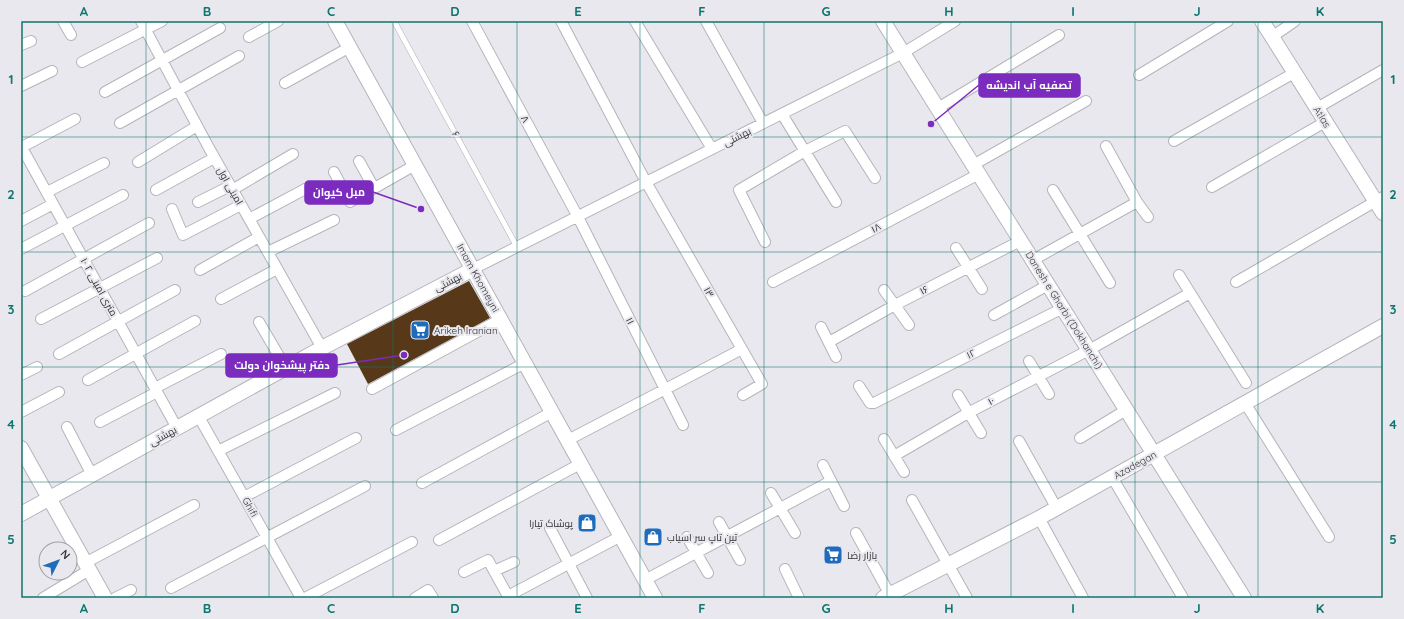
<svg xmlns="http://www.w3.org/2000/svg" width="1404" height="619" viewBox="0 0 1404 619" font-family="Quicksand,Cairo,sans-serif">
	<rect width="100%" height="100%" fill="#e8e8ee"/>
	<path fill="#57391a" d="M469 281 490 318 368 384 347 344Z"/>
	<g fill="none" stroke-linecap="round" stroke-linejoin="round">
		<defs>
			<path id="lane" d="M394 21 517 247"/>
			<path id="street" d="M63 21 71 35
				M141 21 209 148 322 348
				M472 21 578 217 683 425
				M561 21 646 182 762 384 743 395
				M635 21 712 149
				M706 21 763 123
				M249 37 278 21
				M1272 37 1295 21
				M21 45 31 41
				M82 62 162 21
				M1139 75 1228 21
				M285 83 350 47
				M21 86 52 71
				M105 92 220 28
				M938 108 1059 35
				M1317 108 1383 70
				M782 114 836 202
				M120 123 239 56
				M1174 141 1294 73
				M21 146 177 428
				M1106 146 1137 202
				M22 147 75 119
				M359 161 374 188
				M138 162 197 126
				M973 165 1086 101
				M334 172 350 202 415 165
				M1212 187 1325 122
				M156 190 214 158
				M232 190 293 154
				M1053 190 1110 283
				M47 192 104 163
				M198 202 230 186
				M172 209 183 235 241 205
				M249 219 309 187
				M21 221 53 204
				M765 242 739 190 805 151 845 131 875 178
				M956 248 982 289
				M21 249 123 195
				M268 252 334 220
				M1033 260 1137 202 1148 217
				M473 269 903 53 955 21
				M200 270 259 237
				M1179 275 1246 383
				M773 282 979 174
				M1236 282 1383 197
				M884 290 909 325
				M25 291 149 223
				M221 299 277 269
				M994 315 1048 285
				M41 319 157 258
				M259 322 286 368
				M821 327 836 357
				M829 342 895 305 1020 241
				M59 354 175 290
				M1029 361 1049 394
				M21 375 37 367
				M88 380 195 321
				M859 386 870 403H874L1063 308
				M155 388 221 354
				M372 389 501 319
				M958 395 981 433
				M1245 403 1329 537
				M21 412 59 392
				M199 417 301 598
				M100 422 157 392
				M67 427 92 475
				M396 430 525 363
				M1080 438 1126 410
				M884 439 904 472
				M568 440 742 349
				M1019 441 1056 507
				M218 451 335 393
				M894 456 968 413 1089 350 1190 293
				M823 465 844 506
				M1112 477 1183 598
				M422 483 552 412
				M771 493 795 533
				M244 497 356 438
				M912 500 967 598
				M1039 518 1083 598
				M719 522 740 560
				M550 528 587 598
				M856 533 890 595
				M687 537 708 573
				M439 540 580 464
				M85 563 194 505
				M785 569 799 598
				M494 571 514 562
				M464 572 488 560 509 598
				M645 580 831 481
				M171 588 365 486
				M508 596 621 536
				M43 598 89 570
				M115 598 131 590
				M305 598 412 542
				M415 598 428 590 433 598"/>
			<path id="secondary" d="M335 21 655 598
				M883 21 1244 598
				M1262 21 1383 213
				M21 448 105 598
				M21 514 322 348 473 269
				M883 598 1039 518 1383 326"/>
		</defs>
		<use href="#lane" stroke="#b4b4bb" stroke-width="6"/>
		<use href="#street" stroke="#b4b4bb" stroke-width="12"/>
		<use href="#secondary" stroke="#b4b4bb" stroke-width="16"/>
		<use href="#lane" stroke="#fff" stroke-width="5"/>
		<use href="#street" stroke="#fff" stroke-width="10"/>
		<use href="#secondary" stroke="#fff" stroke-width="14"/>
	</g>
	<path fill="none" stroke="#0f766e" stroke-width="1" stroke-opacity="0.55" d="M146 21V598M269 21V598M393 21V598M517 21V598M640 21V598M764 21V598M887 21V598M1011 21V598M1135 21V598M1258 21V598M21 137H1383M21 252H1383M21 367H1383M21 482H1383"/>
	<defs>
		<symbol id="supermarket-square" viewBox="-11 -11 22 22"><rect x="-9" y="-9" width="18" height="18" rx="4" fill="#1e6cbb" stroke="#e8e8ee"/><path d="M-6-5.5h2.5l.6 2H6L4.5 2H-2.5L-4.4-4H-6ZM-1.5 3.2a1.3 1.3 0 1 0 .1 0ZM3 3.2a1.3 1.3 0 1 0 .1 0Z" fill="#fff"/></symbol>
		<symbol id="shop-square" viewBox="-11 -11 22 22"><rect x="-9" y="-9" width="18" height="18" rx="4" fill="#1e6cbb" stroke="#e8e8ee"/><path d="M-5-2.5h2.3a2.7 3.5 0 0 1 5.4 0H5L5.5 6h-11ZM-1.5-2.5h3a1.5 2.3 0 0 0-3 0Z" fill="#fff"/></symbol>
	</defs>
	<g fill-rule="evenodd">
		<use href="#supermarket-square" x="409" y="319" width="22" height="22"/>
		<use href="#shop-square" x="576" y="512" width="22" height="22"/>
		<use href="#shop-square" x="642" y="526" width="22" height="22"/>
		<use href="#supermarket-square" x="822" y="544" width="22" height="22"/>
	</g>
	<g text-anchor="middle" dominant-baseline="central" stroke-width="4" stroke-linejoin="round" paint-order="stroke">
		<g font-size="10" fill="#353537" stroke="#e8e8ee">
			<text transform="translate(1322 117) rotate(58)">Atlas</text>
			<text transform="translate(525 119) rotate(62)">۸</text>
			<text transform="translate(456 134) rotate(62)">۶</text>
			<text transform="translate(737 137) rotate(-27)">بهشتی</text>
			<text transform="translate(230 186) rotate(60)">امینی اول</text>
			<text transform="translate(876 228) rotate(-28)">۱۸</text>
			<text transform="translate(478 278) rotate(61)">Imam Khomeyni</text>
			<text transform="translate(448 282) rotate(-28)">بهشتی</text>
			<text transform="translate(99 287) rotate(61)">۱۰ متری امینی ۲</text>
			<text transform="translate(924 290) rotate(-28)">۱۶</text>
			<text transform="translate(709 292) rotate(60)">۱۳</text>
			<text transform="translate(1064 310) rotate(58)">Danesh e Gharbi (Dokhanchi)</text>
			<text transform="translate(630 321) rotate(63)">۱۱</text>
			<text transform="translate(971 354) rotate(-27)">۱۲</text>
			<text transform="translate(991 401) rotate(-28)">۱۰</text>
			<text transform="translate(163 436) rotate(-29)">بهشتی</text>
			<text transform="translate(1135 465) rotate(-29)">Azadegan</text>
			<text transform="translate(250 507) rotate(61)">Ghifi</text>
		</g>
		<g font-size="10" fill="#353537" stroke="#e8e8ee" text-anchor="start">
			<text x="434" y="330">Arikeh Iranian</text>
			<text x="573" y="523" text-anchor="end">پوشاک تیارا</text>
			<text x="667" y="537">تین تاپ سر اسیاب</text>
			<text x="847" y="555">بازار رضا</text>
		</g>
	</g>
	<path fill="none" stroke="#7b2cbf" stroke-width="1.5" d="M931 124L979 85M421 209L373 192M404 355L337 365"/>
	<g fill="#7b2cbf" stroke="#e8e8ee" stroke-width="1.5">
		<circle cx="931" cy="124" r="4"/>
		<circle cx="421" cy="209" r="4"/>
		<circle cx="404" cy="355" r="4"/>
	</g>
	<g fill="#7b2cbf" stroke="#7b2cbf" stroke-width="1.5">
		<rect x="979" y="74" width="101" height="23" rx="4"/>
		<rect x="305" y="181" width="68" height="23" rx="4"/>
		<rect x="226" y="354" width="111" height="23" rx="4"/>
	</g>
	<g font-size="11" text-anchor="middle" font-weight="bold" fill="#fff">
		<text x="1029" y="89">تصفیه آب اندیشه</text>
		<text x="339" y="196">مبل کیوان</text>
		<text x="282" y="369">دفتر پیشخوان دولت</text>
	</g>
	<rect width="1404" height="619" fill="none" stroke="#e8e8ee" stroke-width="44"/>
	<g transform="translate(58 561) rotate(48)"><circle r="19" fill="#e8e8ee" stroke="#a0a0a5"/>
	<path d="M0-3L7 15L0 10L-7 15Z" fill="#1e6cbb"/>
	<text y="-6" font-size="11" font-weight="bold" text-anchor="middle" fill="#353537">N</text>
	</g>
	<rect x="22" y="22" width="1360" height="575" fill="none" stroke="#0f766e" stroke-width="1.5"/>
	<g font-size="13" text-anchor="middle" font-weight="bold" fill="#0f766e">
		<text x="84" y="16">A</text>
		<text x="207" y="16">B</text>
		<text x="331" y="16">C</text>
		<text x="455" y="16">D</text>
		<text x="578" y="16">E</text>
		<text x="702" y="16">F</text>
		<text x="826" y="16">G</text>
		<text x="949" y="16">H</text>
		<text x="1073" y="16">I</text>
		<text x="1197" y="16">J</text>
		<text x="1320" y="16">K</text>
		<text x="11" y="84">1</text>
		<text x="1393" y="84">1</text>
		<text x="11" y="199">2</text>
		<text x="1393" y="199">2</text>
		<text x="11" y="314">3</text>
		<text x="1393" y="314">3</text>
		<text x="11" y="429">4</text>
		<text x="1393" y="429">4</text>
		<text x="11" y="544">5</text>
		<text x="1393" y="544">5</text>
		<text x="84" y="613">A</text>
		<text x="207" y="613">B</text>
		<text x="331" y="613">C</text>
		<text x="455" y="613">D</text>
		<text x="578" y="613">E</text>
		<text x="702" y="613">F</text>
		<text x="826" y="613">G</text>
		<text x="949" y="613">H</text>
		<text x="1073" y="613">I</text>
		<text x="1197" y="613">J</text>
		<text x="1320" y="613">K</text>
	</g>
</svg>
